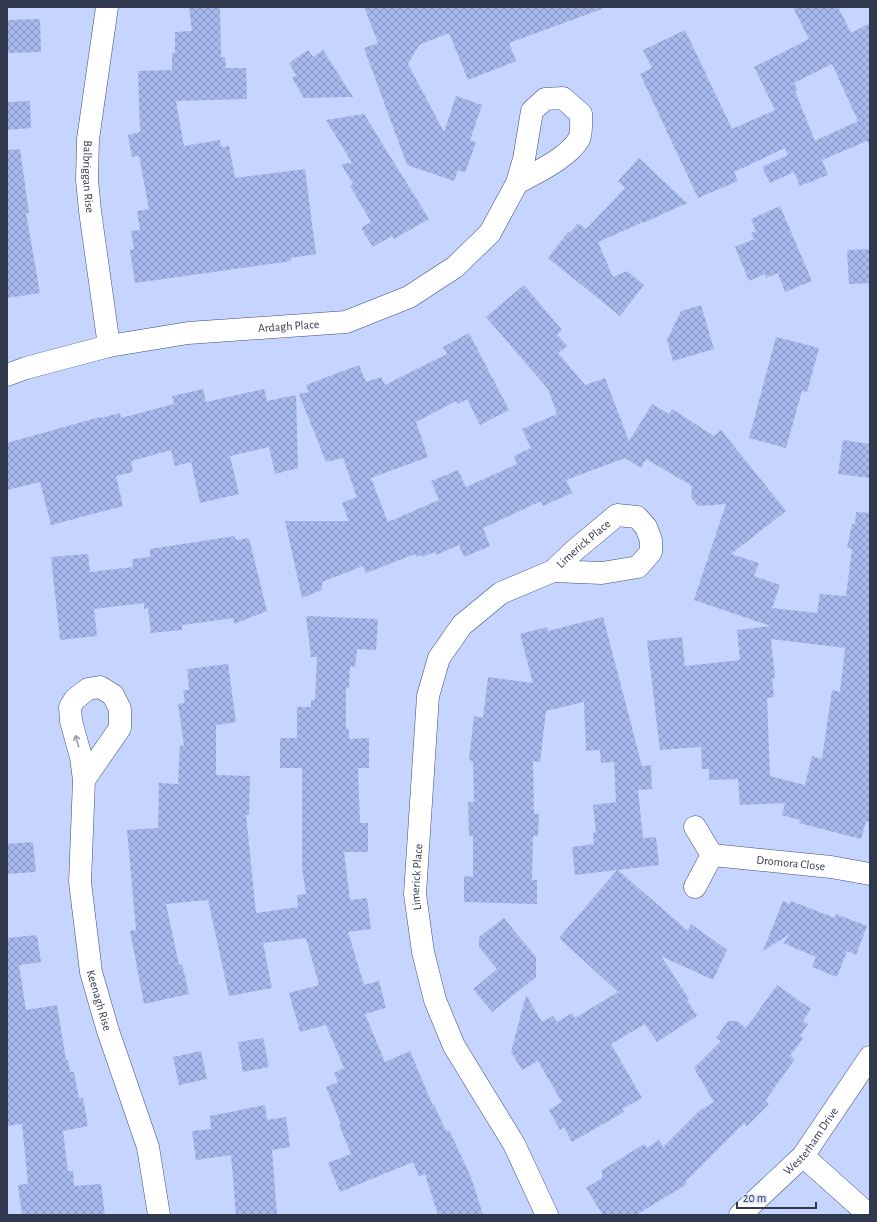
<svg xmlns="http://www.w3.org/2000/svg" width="877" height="1222" viewBox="0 0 877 1222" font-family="'Alegreya Sans',sans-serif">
	<defs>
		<pattern id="building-cross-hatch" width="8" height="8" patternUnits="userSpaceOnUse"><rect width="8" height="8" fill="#a7b9ec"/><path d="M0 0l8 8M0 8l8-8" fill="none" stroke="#8897c1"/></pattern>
	</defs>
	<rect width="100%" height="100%" fill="#c5d5ff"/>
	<path fill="url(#building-cross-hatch)" fill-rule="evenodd" d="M189 7H220L221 57H225L226 68H246L247 99 176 101 184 146 220 140 221 147 229 146 235 178 305 169 316 254 291 258V261L135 283 130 250 134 249 131 231 140 230 137 211 149 209 139 156 132 157 128 135 140 132 138 71 172 70V53H175V32L192 31Z
		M364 7H602V9L509 43 516 61 468 80 449 33 419 45 408 64 444 132 456 96 482 105 470 140 476 142 465 173 458 170 454 181 407 165 364 48 378 43Z
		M793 7H838L851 33 870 23V147L867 141 822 160 828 175 800 186 794 172 770 183 762 167 788 155 785 148 734 172 738 181 698 198 640 74 652 68 643 50 685 30 732 129 775 110 754 67 809 39ZM832 64 858 121 815 141 795 91 798 90 794 83Z
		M40 19 41 52 7 53V20Z
		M308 50 313 57 323 50 353 97 304 98 292 78 296 75 289 63Z
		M30 101 31 128 7 130V102Z
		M364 114 429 219 394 239 392 236 373 247 361 228 371 222 350 186 353 184 341 164 352 163 326 120Z
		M20 149 29 213H26L40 293 7 298V150Z
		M639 158 687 203 643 223 642 221 639 224 598 242 613 277 627 271 644 285 620 316 548 258 568 232 570 233 578 223 586 229 625 188 618 181Z
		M780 206 812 281 785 292 778 273 766 278 765 274 749 281 735 247 754 239 751 233 756 231 751 219Z
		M870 249V283L849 284 847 250Z
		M524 285 562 330 557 334 567 346 558 353 585 385 605 378 629 441 652 404 669 414 672 409 714 436 721 430 786 511 731 554 759 563 754 576 780 585 772 608 817 613 820 594 846 596 852 549 847 548 852 524H855L856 512 870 513V822L866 821 861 839 799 823 800 820 782 815 785 803 740 805 738 779 709 780V769H702L701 747 660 750 647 641 682 637 685 666 740 660 737 630 771 626 694 600 726 504 698 506 691 498 692 486 646 459 641 468 625 458 566 480 572 493 543 506 541 501 483 528 490 546 464 557 459 545 436 555 435 552 422 557 421 555 416 557 415 554 366 573 363 566 322 582V590L302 598 285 521H349L342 503 357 497 343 458 326 462 299 394 309 392 306 385 359 365 366 382 381 377 385 385 447 354 443 347 469 333 509 410 480 425 467 399 458 404 456 401 416 422 428 457 371 478 388 522 439 500 431 481 458 470 466 487 517 464 514 456 531 448 522 429 557 414 548 389 486 317ZM771 639 845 648 840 692 832 690 822 759 812 756 805 785 770 776 767 698 774 697 772 679 775 678Z
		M701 305 714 349 673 361 667 340 681 311Z
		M776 337 819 348 807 392 802 391 786 448 749 438Z
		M203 389 206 402 264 389 267 401 296 395 298 468 275 474 269 447 230 456 239 494 200 503 191 462 175 466 171 450 131 461 133 472 116 476 123 506 51 525 40 482 7 490V443L100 417 101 418 120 413 121 418 174 404 172 396Z
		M843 440 870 444V478L838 474Z
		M235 536 236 540 249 538 267 611 234 624 233 618 182 625V630L151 633 148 608 144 609V603L94 609 97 636 60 640 51 557 88 554 90 572 133 567 132 559 150 557V549Z
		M306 616 378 619 376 650 357 649 355 667 350 666 349 688H346V729H349V739L369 738V768H358L360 823H368V852H344L350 900 367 898 371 929 348 932 364 985 379 981 386 1008 365 1014 385 1062 410 1051 433 1106 434 1105 446 1131 449 1130 471 1177 483 1215H438L425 1174 419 1177 413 1162 340 1192 328 1163 351 1154 339 1125 341 1124 326 1087 338 1082 334 1073 344 1068 326 1025 300 1032 289 993 319 985 306 938 263 943 272 988 229 996 208 900 166 904 179 965 182 964 189 994 144 1004 130 931 136 930 127 830 158 828 159 783 178 784 180 745 184 746 178 704 185 703 183 690H189L187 669 228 664 236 722 216 725V775L250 776 249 815H246L256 913 298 907 297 895 306 894 302 868V768H280V738H297V707H311V700H315L317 657H311Z
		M603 617 642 766 651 765 652 789 638 790 643 838 656 837 659 865 618 870 688 931 691 924 727 950 713 980 661 956 689 999 687 1000 697 1016 657 1042 645 1024 611 1044 642 1098 622 1109 624 1112 572 1142 564 1127 560 1130 549 1110 562 1102 538 1061 522 1070 511 1052 526 995 542 1022 553 1016 557 1022 572 1013 575 1018 618 992 559 938 617 870 575 875 572 847 594 844 593 833 596 832 593 805 616 802 614 762 601 763 600 750 586 751 584 702 546 711 540 762 533 761 534 814H539L538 836H533L532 880H537V904L464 902V876L473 877V836H469L468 802H474L473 761 469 760 474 716 483 718 488 677 533 683 520 634 547 627 548 631Z
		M33 842 36 872 7 874V844Z
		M783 901 790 904 791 901 835 918 836 914 867 926 856 955 847 951 837 977 812 967 816 957 783 943 790 934 763 951Z
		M504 918 536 957V977L492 1012 473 989 497 969 479 947V937Z
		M37 935 41 962 19 965 26 1010 57 1005 66 1060H68L70 1072H74L79 1098H83L88 1126 63 1131 68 1171H73L74 1186 101 1184 105 1215H22L18 1185 28 1184 22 1124 7 1126V938Z
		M777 985 811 1009 803 1021 808 1024 800 1036 803 1038 790 1056 795 1059 765 1101 769 1104 747 1126 744 1123 685 1182 687 1184 636 1215H603L586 1188 602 1178V1170L644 1144 647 1148 659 1140 663 1147 699 1111 714 1102 694 1068 721 1041 716 1038 728 1021H737L746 1028Z
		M263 1038 269 1067 243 1072 238 1042Z
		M201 1051 207 1079 179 1085 173 1057Z
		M265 1105 267 1120 286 1117 290 1147 272 1150 277 1215H236L231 1155 196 1160 192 1131 211 1129 210 1116Z"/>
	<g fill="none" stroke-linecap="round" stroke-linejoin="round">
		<defs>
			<g id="minor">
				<path id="s1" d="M107 7 88 139 87 180 90 211 109 346"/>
				<path id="s2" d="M7 375 26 368 109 346 188 333 346 322 409 297 455 267 490 233 517 183 524 159 532 111 545 99 563 98 581 114C581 121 582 133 579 139 568 158 537 172 517 183"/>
				<path id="s3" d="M84 780 120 728V709L113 695 100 687 88 689 75 699 70 707 71 721 81 757 84 780 80 882 91 972 108 1031 148 1147 159 1215"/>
				<path id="s4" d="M695 827 712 855 831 867 870 874"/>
				<path d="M695 887 712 855"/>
				<path d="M803 1156 869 1215"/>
				<path id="s5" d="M547 1215 514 1144 454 1046 435 1000 423 952 415 894 428 696 439 658 462 625 501 593 553 571 575 550 617 515 637 517 646 527 651 540V552L638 567 602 573 553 571"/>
				<path id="s6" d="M740 1215 803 1156 870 1057"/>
			</g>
		</defs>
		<use href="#minor" stroke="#3e4c78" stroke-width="23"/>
		<use href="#minor" stroke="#fff" stroke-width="22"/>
	</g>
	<defs><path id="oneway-shaft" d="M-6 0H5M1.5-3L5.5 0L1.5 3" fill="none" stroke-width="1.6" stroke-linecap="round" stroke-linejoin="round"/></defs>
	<use stroke="#989ca6" href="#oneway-shaft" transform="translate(77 741) rotate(-106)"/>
	<g text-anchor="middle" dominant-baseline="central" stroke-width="3" stroke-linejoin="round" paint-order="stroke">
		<g font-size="12" fill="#30384d" stroke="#dae3f8">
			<text stroke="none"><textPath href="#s1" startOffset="171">Balbriggan Rise</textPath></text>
			<text stroke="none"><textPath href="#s2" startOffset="287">Ardagh Place</textPath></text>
			<text stroke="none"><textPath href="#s5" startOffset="777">Limerick Place</textPath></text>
			<text stroke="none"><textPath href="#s4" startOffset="112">Dromora Close</textPath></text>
			<text stroke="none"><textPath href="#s5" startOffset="368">Limerick Place</textPath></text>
			<text stroke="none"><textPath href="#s3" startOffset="448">Keenagh Rise</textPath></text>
			<text stroke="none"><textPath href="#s6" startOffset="103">Westerham Drive</textPath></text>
		</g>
	</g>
	<rect width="877" height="1222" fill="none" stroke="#30384d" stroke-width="16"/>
	<path d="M737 1202v6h79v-6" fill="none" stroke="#30384d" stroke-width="2"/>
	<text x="743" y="1202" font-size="12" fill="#30384d" stroke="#dae3f8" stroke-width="3" paint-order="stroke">20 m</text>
</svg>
